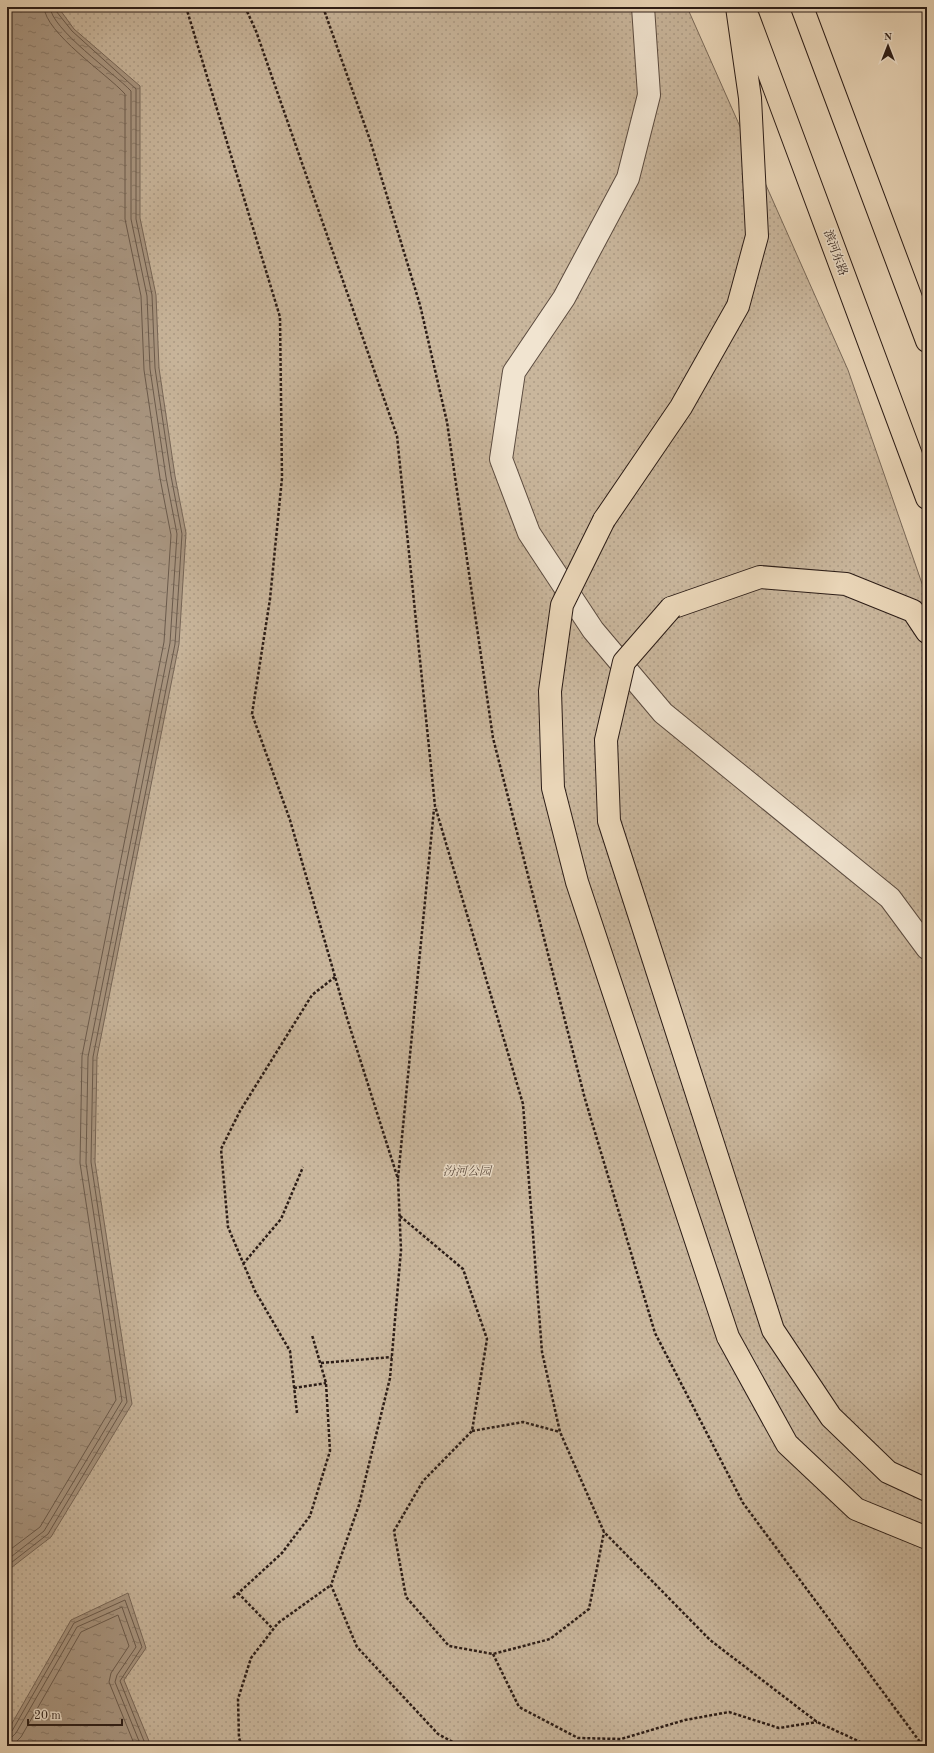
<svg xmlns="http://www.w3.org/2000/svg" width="934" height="1753" viewBox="0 0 934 1753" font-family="'Old Standard TT','Noto Serif SC',serif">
	<defs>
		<pattern id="park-dots" width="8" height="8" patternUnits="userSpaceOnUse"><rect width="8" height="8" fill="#c9b69c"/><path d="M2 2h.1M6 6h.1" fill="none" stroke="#ad9c86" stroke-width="1.8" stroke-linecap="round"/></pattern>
		<pattern id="water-ripples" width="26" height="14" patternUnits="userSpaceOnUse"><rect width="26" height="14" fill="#a99681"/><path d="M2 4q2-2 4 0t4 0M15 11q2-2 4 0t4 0" fill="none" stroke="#8a7a69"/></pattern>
	</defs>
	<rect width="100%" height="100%" fill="#e9d5b7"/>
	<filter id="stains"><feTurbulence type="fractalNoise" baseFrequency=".005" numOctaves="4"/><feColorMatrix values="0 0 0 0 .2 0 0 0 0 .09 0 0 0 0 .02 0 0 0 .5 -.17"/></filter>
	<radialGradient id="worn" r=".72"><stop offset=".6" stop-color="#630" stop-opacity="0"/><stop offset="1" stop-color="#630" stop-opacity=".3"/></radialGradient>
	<path fill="url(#park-dots)" stroke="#7a6a5a" d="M7 7H687L848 370 927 598V1746H7Z"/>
	<path fill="url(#water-ripples)" stroke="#776657" d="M7 7H58L74 29 140 86V218L156 295 159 368 175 476 186 533 179 644 97 1057 95 1162 132 1404 51 1537 7 1571Z
		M128 1593 146 1648 124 1680 151 1746H7V1732L71 1620Z"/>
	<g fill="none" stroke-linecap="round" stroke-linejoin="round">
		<path stroke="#6a5a4c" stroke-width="1" d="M7 1552 40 1527 116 1400 80 1163 82 1056 164 642 171 535 160 478 144 370 141 296 125 219V94C107 74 45 33 44 7
			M7 1560 44 1531 122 1401 86 1163 88 1057 170 643 177 534 166 477 150 369 147 296 131 219V91C114 73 51 29 50 7
			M7 1566 48 1534 127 1402 91 1162 93 1057 175 644 182 534 171 476 155 368 152 295 136 219V89L72 31 56 11 55 7
			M7 1733 12 1731 74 1623 125 1600 142 1647 120 1681 146 1746
			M7 1738 12 1737 16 1733 77 1627 122 1607 136 1647 117 1675 115 1682 141 1746
			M7 1744 16 1742 21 1737 81 1632 118 1615 129 1646 111 1673 109 1682 135 1746"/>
		<defs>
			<path id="minor" d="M643 7 649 95 628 178 564 298 514 372 501 459 529 533 593 630 663 713 890 898 927 948"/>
			<path id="highway" d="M802 7 927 341
				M748 17 927 498
				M604 520 681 407 738 306 757 236 750 98 737 7
				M671 608 760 577 846 584 913 611 927 632"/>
		</defs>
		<use href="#minor" stroke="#5b4b3f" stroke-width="24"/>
		<use href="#highway" stroke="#2c1d17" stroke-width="24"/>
		<path stroke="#2c1d17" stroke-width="2.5" stroke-dasharray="3 2" stroke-linecap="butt" d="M186 7 280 317 282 478 270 599 252 714 290 820 346 1015 398 1179 401 1250 390 1378 359 1505 331 1585 357 1647 438 1734 460 1746
			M245 7 256 31 397 436 435 806 523 1104 542 1352 560 1432 604 1532 710 1640 817 1722 869 1746
			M323 7 370 140 420 305 447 422 493 738 585 1099 655 1333 743 1503 923 1746
			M398 1178 434 809
			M400 1216 463 1269 487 1339 472 1431 423 1481 394 1531 406 1597 449 1646 493 1654 550 1639 589 1609 604 1532
			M243 1264 281 1219 303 1167
			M321 1363 392 1357
			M294 1388 326 1383
			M297 1413 290 1351 255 1291 228 1227 221 1149 240 1111 312 995 335 977
			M472 1431 523 1422 560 1432
			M238 1593 273 1629
			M233 1598 282 1553 310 1516 330 1451 326 1383 312 1335
			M493 1654 519 1707 578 1738 621 1739 685 1720 729 1712 779 1728 817 1722
			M242 1746 239 1738 238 1699 251 1658 278 1623 331 1585"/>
		<use href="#minor" stroke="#f1e4d0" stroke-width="22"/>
		<use href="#highway" stroke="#e9d5b7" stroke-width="22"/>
		<defs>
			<path id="highway-bridge" d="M604 520 562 605 550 691 553 788 577 882 728 1337 787 1444 856 1509 927 1538
				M671 608 624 662 606 740 609 821 773 1330 831 1417 888 1472 927 1490"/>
		</defs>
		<use href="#highway-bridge" stroke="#2c1d17" stroke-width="24" stroke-linecap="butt"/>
		<use href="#highway-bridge" stroke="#e9d5b7" stroke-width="22"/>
	</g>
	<g text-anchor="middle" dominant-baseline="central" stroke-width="3" stroke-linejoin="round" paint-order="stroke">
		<g font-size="12" fill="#2c1d17" stroke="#f1e4d0">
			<text transform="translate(835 253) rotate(70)">滨河东路</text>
		</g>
		<g font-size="12" font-style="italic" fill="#5b4b3f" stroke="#f1e4d0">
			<text x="467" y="1172">汾河公园</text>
		</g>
	</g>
	<rect width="934" height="1753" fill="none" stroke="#e9d5b7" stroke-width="24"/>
	<rect x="8" y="8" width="918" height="1737" fill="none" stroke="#2c1d17" stroke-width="2"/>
	<rect x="12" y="12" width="910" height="1729" fill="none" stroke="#2c1d17"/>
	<g transform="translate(888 46)" stroke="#f1e4d0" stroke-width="3" paint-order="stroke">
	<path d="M0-3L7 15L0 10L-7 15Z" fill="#2c1d17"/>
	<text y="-6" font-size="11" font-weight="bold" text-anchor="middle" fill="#2c1d17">N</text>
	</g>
	<path d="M28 1719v6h94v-6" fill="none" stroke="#2c1d17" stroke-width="2"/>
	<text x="34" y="1719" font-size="12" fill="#2c1d17" stroke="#f1e4d0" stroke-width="3" paint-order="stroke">20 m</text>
	<rect width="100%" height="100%" filter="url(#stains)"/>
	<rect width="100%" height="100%" fill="url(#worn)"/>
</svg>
